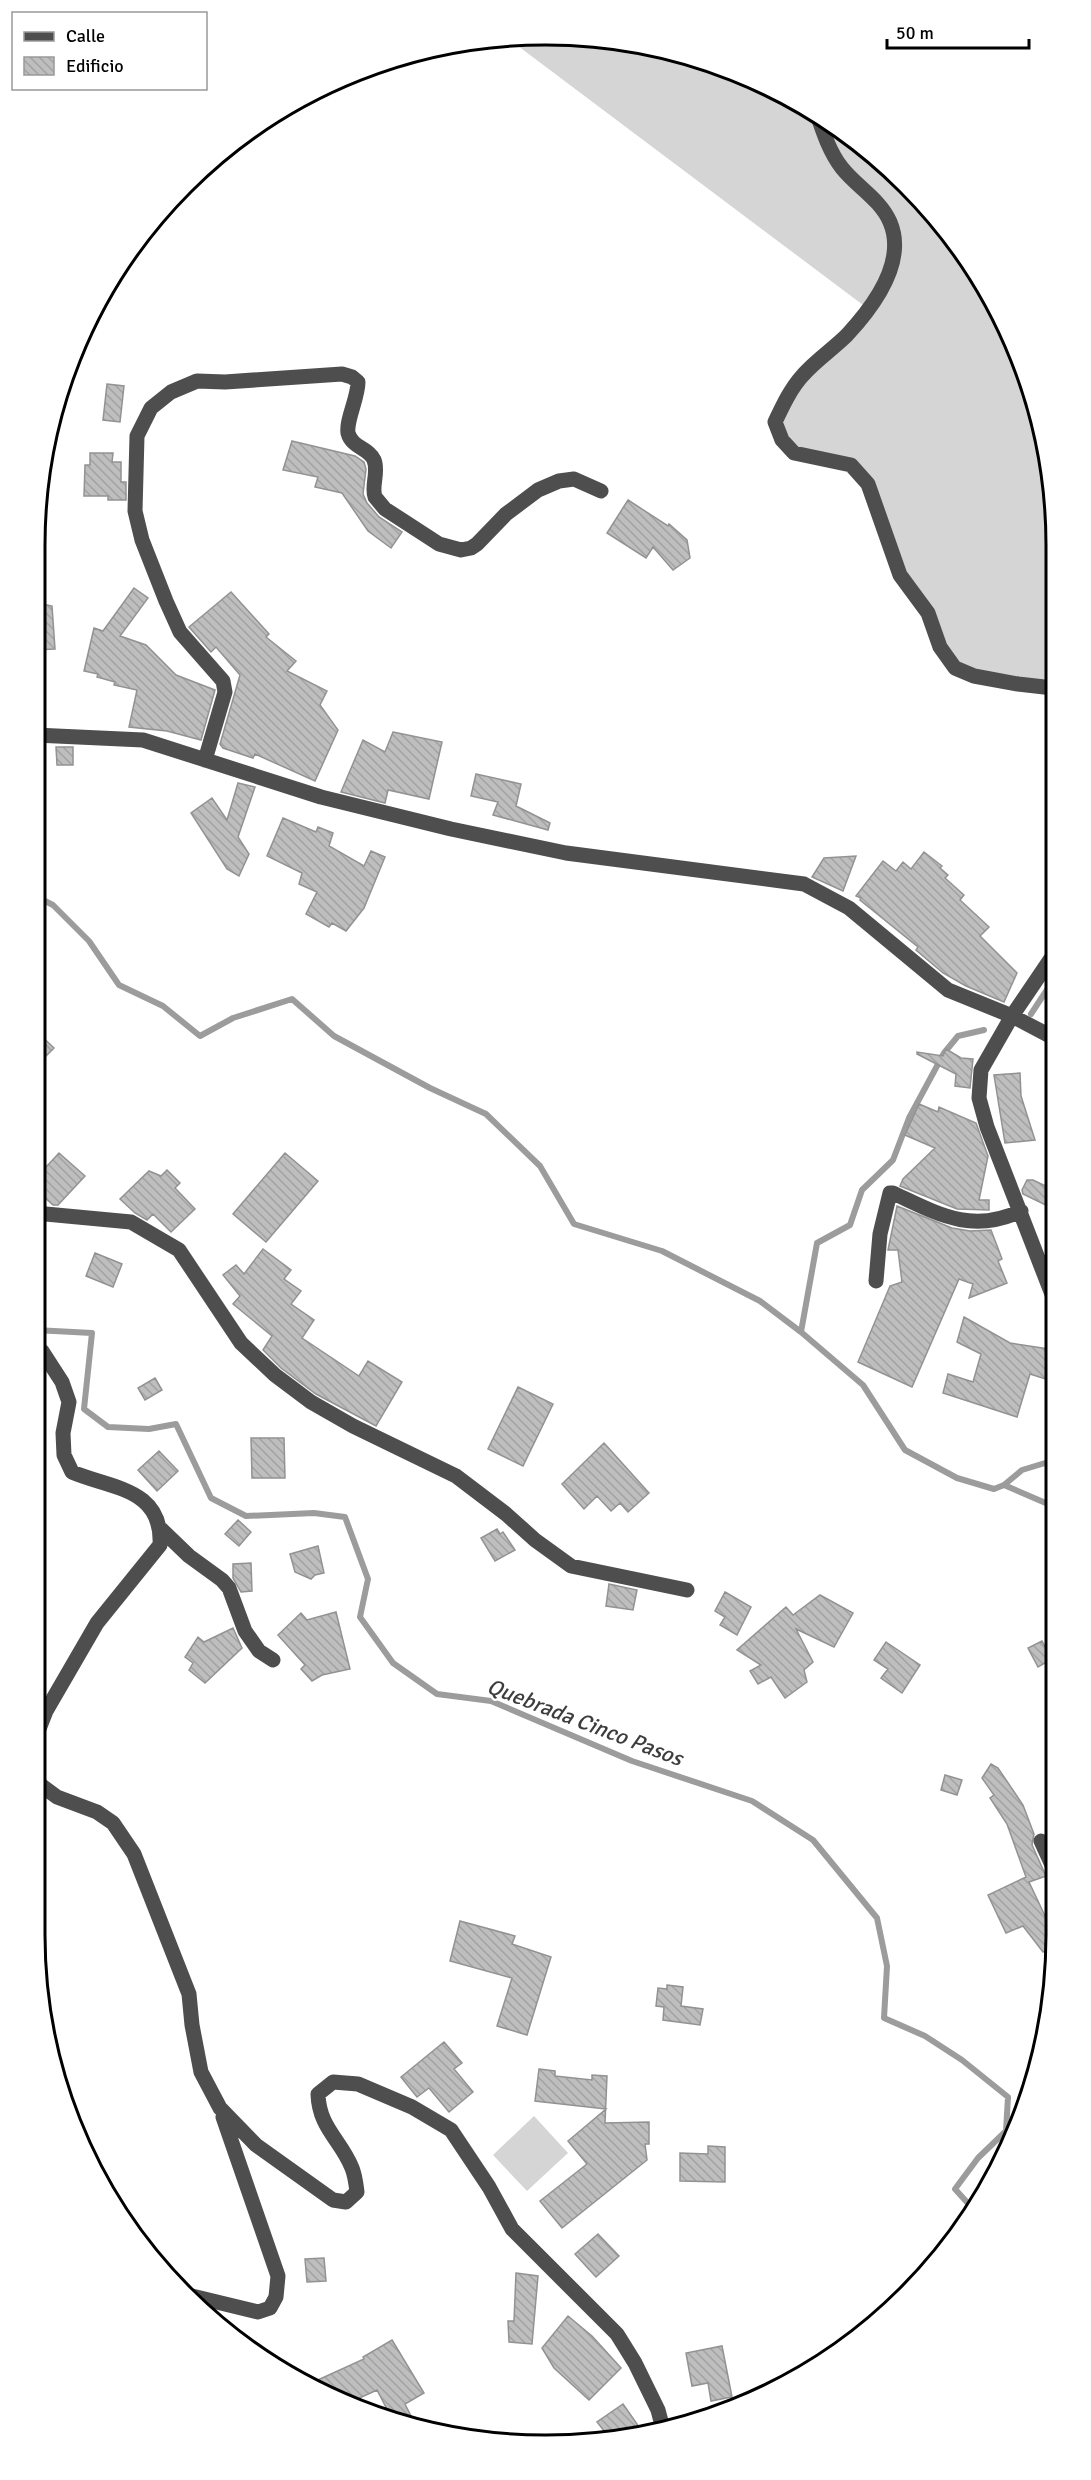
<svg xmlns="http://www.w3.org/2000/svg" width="1091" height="2480" viewBox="0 0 1091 2480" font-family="Signika,sans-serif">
	<defs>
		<pattern id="building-back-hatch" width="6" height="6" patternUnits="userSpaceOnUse" patternTransform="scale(1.5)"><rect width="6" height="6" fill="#bebebe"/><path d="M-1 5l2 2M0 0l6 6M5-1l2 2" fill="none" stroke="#a2a2a2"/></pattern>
	</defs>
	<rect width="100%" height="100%" fill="#fff"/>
	<path fill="#d5d5d5" d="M512 36 613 39 710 62 830 121 930 209 1004 320 1052 478 1053 688 955 668 851 465 794 453 775 422 787 397 867 308 506 37Z
		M534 2116 568 2153 527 2191 493 2155Z"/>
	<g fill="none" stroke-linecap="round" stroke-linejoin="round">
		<path stroke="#9c9c9c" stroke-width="6" d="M35 896 53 905 89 941 119 985 163 1006 200 1036 233 1018 292 999 334 1036 430 1088 486 1114 540 1166 574 1224 662 1251 760 1301 801 1332 863 1385 905 1450 957 1478 994 1489 1004 1485 1022 1470 1055 1460
			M1031 1014 1054 979
			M35 1330 92 1333 84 1409 108 1427 149 1429 176 1424 211 1498 246 1516 314 1513 345 1517 368 1579 360 1617 393 1663 437 1694 491 1701 632 1761 752 1801 813 1840 877 1918 887 1966 884 2018 925 2036 962 2060 1008 2097 1006 2131 978 2158 955 2189 974 2210
			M801 1332 817 1243 850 1225 862 1190 893 1160 909 1118 944 1053 958 1036 984 1030
			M1004 1485 1055 1507"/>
	</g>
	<path fill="url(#building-back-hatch)" stroke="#929292" stroke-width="1.5" d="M107 384 124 386 120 422 103 420Z
		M292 441 355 456 364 462 366 469 363 494 367 503 379 517 402 532 391 548 368 531 342 493 315 487 318 477 283 470Z
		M90 453H113L112 462H121V482H126V500H108V496H84L85 465H90Z
		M628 500 668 526 669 524 687 540 690 558 673 570 653 547 646 558 607 533Z
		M134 588 148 598 120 636 146 645 176 675 215 690 201 740 167 731 129 727 137 690 114 685 115 682 97 677 98 674 84 671 94 628 103 631Z
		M231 592 269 634 266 637 296 661 287 671 327 691 320 705 338 730 315 781 255 754 253 758 223 748 220 744 240 675 216 647 211 652 189 627Z
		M34 602 52 606 55 649 34 650Z
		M393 732 442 742 429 799 388 790 385 803 341 792 363 740 385 752Z
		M56 747H73V765H57Z
		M476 774 521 784 516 806 550 823 548 830 493 815 498 802 471 796Z
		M238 783 255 787 238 837 249 854 239 876 227 869 191 813 212 798 227 820Z
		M283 818 316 832 318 827 333 833 329 846 364 866 371 851 385 857 364 908 346 931 332 923 329 927 306 914 317 892 299 884 302 873 267 856Z
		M924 852 942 866 940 868 948 875 945 878 964 895 960 900 989 927 980 936 1017 973 1004 1002 966 986 943 973 916 950 918 947 860 900 861 898 856 896 883 861 896 871 903 862 911 869Z
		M856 856 843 891 812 877 824 858Z
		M34 1029 54 1048 34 1068Z
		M946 1049 961 1058 973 1059 970 1088 955 1086 956 1074 917 1054V1052L943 1056Z
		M1020 1073 1021 1096 1035 1140 1005 1143 994 1075Z
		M919 1104 938 1112 939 1107 976 1123 988 1156 979 1200H989V1210L957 1209 900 1186 903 1179 935 1148 905 1135Z
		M59 1153 85 1176 58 1205H53L34 1188V1180Z
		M285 1153 318 1181 266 1242 233 1214Z
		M167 1170 180 1183 175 1188 195 1209 171 1232 153 1214 147 1220 135 1213 120 1199 149 1171 161 1176Z
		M1027 1180H1033L1054 1190V1209L1023 1194 1022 1190Z
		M897 1206 952 1228 970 1231 991 1230 1002 1259 998 1261 1007 1283 969 1298 973 1284 959 1279 912 1387 858 1362 890 1286 902 1282 898 1250H888Z
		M263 1249 291 1270 284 1279 301 1291 291 1304 314 1320 302 1338 359 1376 368 1361 402 1382 376 1426 316 1394 281 1368 263 1350 272 1336 233 1304 240 1296 223 1275 236 1265 244 1274Z
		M95 1253 122 1264 113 1287 86 1276Z
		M964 1317 1010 1343 1055 1350V1382L1030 1374 1017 1417 943 1393 948 1374 973 1382 981 1354 957 1342Z
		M155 1378 162 1390 145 1400 138 1388Z
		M518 1387 553 1404 523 1466 488 1449Z
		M251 1438H284L285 1478H252Z
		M604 1443 649 1493 628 1512 620 1503 611 1511 597 1496 584 1509 562 1484Z
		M159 1451 178 1471 157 1491 138 1470Z
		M238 1520 251 1532 239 1546 225 1534Z
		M497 1529 500 1534 503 1532 515 1550 495 1561 481 1538Z
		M318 1546 324 1573 315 1575 311 1579 295 1572 290 1554Z
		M251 1563 252 1591 241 1592 233 1578V1564Z
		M609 1584 637 1590 633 1610 606 1606Z
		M725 1592 751 1607 737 1635 720 1625 725 1617 715 1611Z
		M820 1595 853 1613 834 1647 796 1629 813 1662 804 1670 807 1682 785 1698 771 1677 758 1684 750 1671 761 1665 737 1650 786 1607 793 1615Z
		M336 1612 350 1669 322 1675 312 1681 301 1669 305 1665 278 1635 301 1613 307 1620Z
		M233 1628 242 1648 205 1683 189 1670 193 1663 185 1657 198 1637 204 1642Z
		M1042 1641 1052 1659 1038 1667 1028 1648Z
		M886 1642 920 1665 902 1693 881 1678 888 1669 874 1660Z
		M991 1764 998 1768 1023 1805 1034 1834 1032 1845 1046 1876 1029 1882 1056 1939 1055 1944 1043 1952 1023 1926 1006 1933 988 1895 1026 1877 1007 1824 990 1798 994 1795 982 1778Z
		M945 1775 962 1780 957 1795 941 1790Z
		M460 1921 515 1936 512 1944 551 1957 527 2035 497 2026 512 1978 450 1961Z
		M667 1985 683 1987 681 2006 703 2009 700 2025 663 2020 664 2007 656 2006 658 1988 667 1989Z
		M444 2042 462 2063 454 2069 473 2092 449 2112 429 2088 417 2097 401 2077Z
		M539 2069 555 2071V2076L592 2080V2075L607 2076 605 2123 649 2122V2144H645L647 2160 562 2228 540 2201 587 2164 568 2141 606 2109 535 2101Z
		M708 2146 725 2147V2182L680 2181V2153L708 2154Z
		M598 2234 619 2256 596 2277 575 2254Z
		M324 2258 326 2281 307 2282 305 2259Z
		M516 2273 538 2276 532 2344 509 2342 508 2321H514Z
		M568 2316 592 2336 621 2368 589 2400 554 2368 542 2348Z
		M392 2340 424 2393 405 2404 415 2424 390 2415 377 2390 353 2401 309 2384 364 2359 363 2357Z
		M722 2346 732 2397 711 2401 708 2383 692 2386 686 2353Z
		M623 2404 644 2434 612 2441 597 2422Z"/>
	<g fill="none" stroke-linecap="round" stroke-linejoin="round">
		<path stroke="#4e4e4e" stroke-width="15" d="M817 114C823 132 830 153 842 168 857 187 880 199 890 222 907 262 873 307 847 335 833 349 816 360 803 375 791 388 783 405 775 422L782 440 794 453 851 465 868 484 900 575 928 613 940 647 955 668 974 676 1018 684 1053 688
			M35 735 143 740 321 797 451 829 566 853 804 884 849 908 948 990 1012 1016 1054 1038
			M205 760 225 692 223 681 180 632 166 601 142 540 135 511 137 436 151 408 171 392 197 381 225 382 342 374 352 377 358 382C358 398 346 420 348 433 352 448 369 448 374 460 379 472 371 486 375 497L385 509 439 544 461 550 471 548 477 544 506 514 538 490 559 481 574 479 601 491
			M1054 954 1012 1016 981 1070 979 1098 987 1127 1055 1302
			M35 1213 131 1222 179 1250 241 1343 275 1375 311 1402 353 1426 456 1476 506 1514 535 1540 571 1566 687 1590
			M876 1281 880 1234 890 1193H893C938 1214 971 1234 1021 1211
			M35 1346 42 1351 62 1382 69 1402 63 1433 64 1455 72 1472C112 1489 163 1488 160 1545L97 1623 46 1711 37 1734 35 1755 38 1783 57 1797 97 1812 113 1823 134 1854 189 1994 192 2025 201 2072 220 2108 256 2145 333 2200 346 2202 357 2192C356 2184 355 2175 352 2168 341 2140 319 2128 318 2094L333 2082 358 2084 412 2107 451 2130 489 2187 512 2229 617 2334 635 2363 658 2410 663 2429
			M161 1529 189 1556 222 1580 229 1588 245 1631 259 1651 273 1660
			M1041 1841 1056 1874
			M192 2296 258 2312 270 2308 276 2297 278 2276 223 2117"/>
	</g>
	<g text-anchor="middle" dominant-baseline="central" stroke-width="4.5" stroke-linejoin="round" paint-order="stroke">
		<g font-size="22" font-style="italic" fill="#3d3d3d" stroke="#fff">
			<text transform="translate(585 1722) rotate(21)">Quebrada Cinco Pasos</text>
		</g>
	</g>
	<path d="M0 0H1091V2480H0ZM545 45H546A500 500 0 0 1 1046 545V1935A500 500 0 0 1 546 2435H545A500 500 0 0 1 45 1935V545A500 500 0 0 1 545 45Z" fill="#fff" fill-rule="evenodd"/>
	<path fill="none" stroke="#000" stroke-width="3" d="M545 45H546A500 500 0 0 1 1046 545V1935A500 500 0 0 1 546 2435H545A500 500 0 0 1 45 1935V545A500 500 0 0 1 545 45Z"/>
	<rect x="12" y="12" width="195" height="78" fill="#ffffff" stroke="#999999" stroke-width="1.5"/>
	<rect x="24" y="32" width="30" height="9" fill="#4e4e4e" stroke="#999999" stroke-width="1.5"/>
	<text x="66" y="42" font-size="18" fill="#000000">Calle</text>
	<rect x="24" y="57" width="30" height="18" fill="url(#building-back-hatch)" stroke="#999999" stroke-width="1.5"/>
	<text x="66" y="72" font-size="18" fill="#000000">Edificio</text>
	<path d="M887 39v9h142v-9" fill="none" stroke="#000000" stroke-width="3"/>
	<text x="896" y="39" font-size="18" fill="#000000" stroke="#ffffff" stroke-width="4.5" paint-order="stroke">50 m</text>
</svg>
